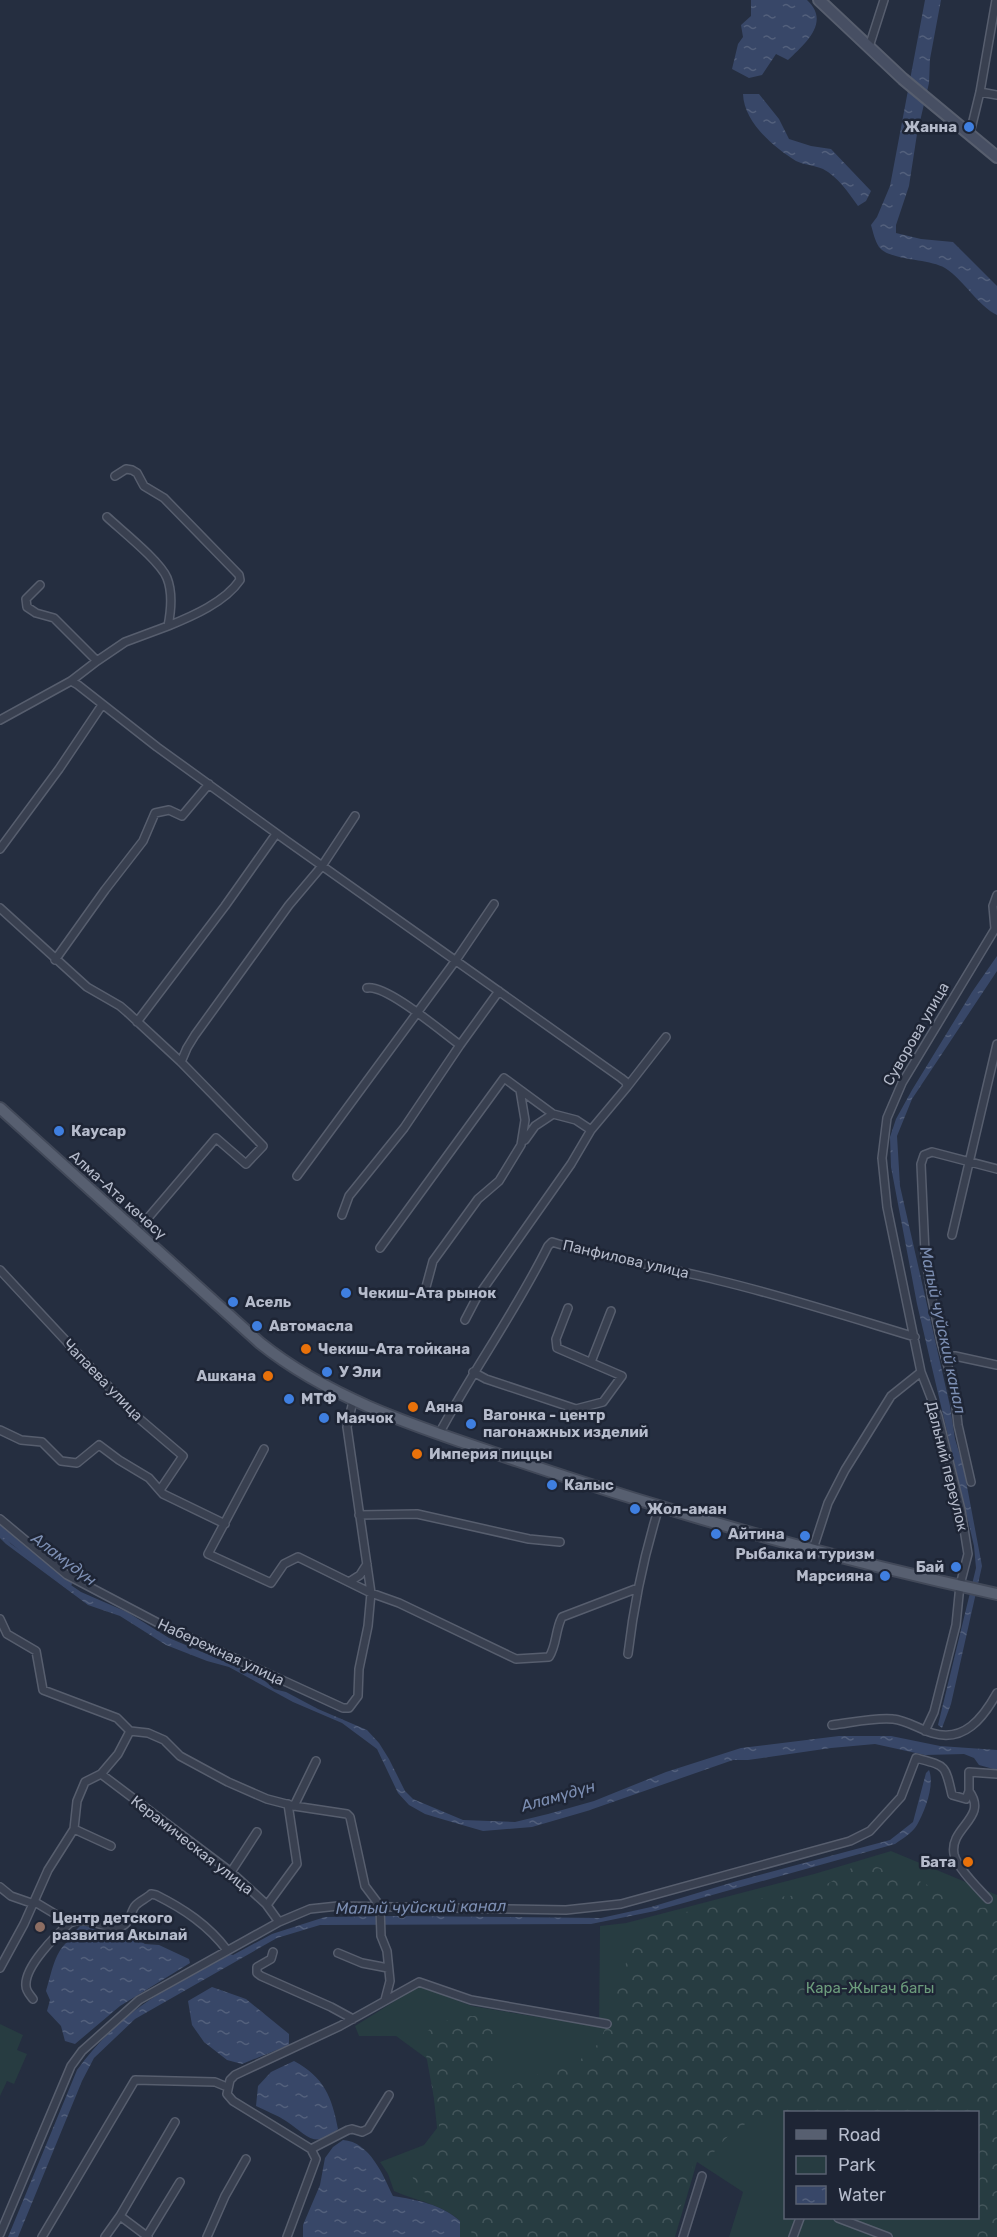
<svg xmlns="http://www.w3.org/2000/svg" width="997" height="2237" viewBox="0 0 997 2237" font-family="Rubik,sans-serif">
	<defs>
		<pattern id="forest-crowns" width="20" height="18" patternUnits="userSpaceOnUse" patternTransform="scale(1.5)"><rect width="20" height="18" fill="#273c41"/><path d="M2 6a3 3 0 1 1 6 0M12 15a3 3 0 1 1 6 0" fill="none" stroke="#44565b"/></pattern>
		<pattern id="water-ripples" width="26" height="14" patternUnits="userSpaceOnUse" patternTransform="scale(1.5)"><rect width="26" height="14" fill="#384768"/><path d="M2 4q2-2 4 0t4 0M15 11q2-2 4 0t4 0" fill="none" stroke="#53607c"/></pattern>
	</defs>
	<rect width="100%" height="100%" fill="#252e40"/>
	<path fill="#273c41" fill-rule="evenodd" d="M891 1851 997 1895V2237H729L743 2192 697 2162 675 2237H460V2221C442 2204 416 2201 394 2191L388 2174 380 2162 424 2145 437 2128 430 2061 396 2036H359L355 2026 419 1986 472 2006 599 2027 600 1926 626 1923 814 1874ZM786 2112H978V2218H786Z
		M0 2024 23 2035 17 2050 27 2054 14 2084 7 2081 0 2096Z"/>
	<path fill="url(#forest-crowns)" d="M860 1862 911 1877 975 1908 997 1907V2237H976L978 2217V2112H774C749 2119 724 2134 711 2157L694 2159 691 2174 671 2237H473C466 2211 442 2199 419 2190L411 2174 412 2158 443 2147 425 2049 426 2032C445 2018 464 2014 488 2017 497 2039 494 2057 489 2080L499 2091 539 2074 573 2066 598 2044 612 2014 619 1983 636 1934 648 1923 663 1916 680 1913 766 1898 801 1895 831 1882Z"/>
	<path fill="url(#water-ripples)" d="M751 0H807C831 22 805 44 788 60L776 54 762 75 749 78 732 69 738 44 743 37 741 25 751 16Z
		M925 0H941L930 59 929 83 917 134 909 186 896 225V233L921 239 953 242 997 286V315C977 305 965 281 945 268 928 258 890 261 879 247 875 241 873 232 871 225L877 217 890 186Z
		M743 94H759L779 119 789 139 811 146 831 149 871 191 866 201 858 206C848 192 838 177 823 169 814 165 804 165 796 161 773 147 744 122 743 94Z
		M997 956V971L912 1099 897 1136 900 1186 950 1406 955 1439 963 1465 982 1566 951 1704 942 1728 938 1725 976 1568 974 1546 917 1304 891 1167 890 1137 896 1119 912 1090 972 992Z
		M0 1530 11 1544 81 1592 127 1612 169 1638 247 1671 265 1681 274 1689 286 1692 318 1709 367 1730 379 1743 389 1759 405 1791 413 1799 463 1820 515 1822 548 1814 594 1801 666 1772 741 1748 839 1736H891L940 1746 997 1750V1770L979 1765 974 1758 964 1754 925 1755 875 1744 831 1748 748 1760H733L587 1811 532 1827 483 1831 445 1820 425 1814 409 1805 398 1793 377 1749 342 1723 293 1702 229 1667 207 1661 166 1645 120 1616 88 1605 6 1544 0 1538Z
		M929 1770C935 1785 925 1811 917 1825 912 1833 902 1839 895 1844L655 1911 591 1924 320 1925 277 1938 135 2019 94 2058 82 2081 18 2237H8L77 2070C119 2012 168 1987 229 1954L233 1955 272 1934 325 1917 397 1916 601 1918 651 1907 737 1881 890 1840 913 1822 926 1773Z
		M80 1926H86L118 1938 131 1936 145 1944 159 1945 189 1959 190 1963 120 2006 75 2044 65 2041 61 2026 47 2011 50 2000 46 1991C51 1976 55 1947 71 1940L75 1931Z
		M212 1987 246 1999 289 2034V2045L242 2064 227 2060 204 2042 192 2025 188 2001Z
		M294 2061C324 2077 332 2097 338 2129 315 2151 306 2134 286 2121 277 2115 266 2111 256 2106L258 2086 271 2072Z
		M343 2140C370 2142 383 2175 393 2196 417 2200 441 2204 460 2221V2237H303V2225L320 2185 325 2158 333 2147Z"/>
	<g fill="none" stroke-linecap="round" stroke-linejoin="round">
		<path stroke="#384768" stroke-width="10" d="M0 1528 67 1583"/>
		<defs>
			<path id="street" d="M869 47 884 0
				M980 92 997 95
				M970 133 980 92 996 0
				M107 517C122 531 160 561 167 578 173 593 171 611 168 626 193 616 225 602 240 580L239 575 164 498 144 486 137 473 132 470 126 469 115 476
				M40 585 26 599 27 607 36 613 54 618 97 661 125 642 168 626
				M71 681 78 685 157 747 287 841 621 1078 626 1082 627 1087 666 1037
				M0 720 71 681 97 661
				M0 849 59 769 102 705
				M0 908 87 987 120 1006 127 1012 181 1062 263 1146 246 1164 216 1138 136 1232
				M55 960 105 890 143 841 155 813 169 810 182 816 209 784
				M367 988C386 984 442 1032 460 1045L499 991
				M137 1022 225 906 276 834
				M181 1062 187 1048 195 1035 289 905 322 866 355 816
				M591 1130 627 1087
				M525 1140 535 1126 553 1114
				M297 1176 456 960 494 904
				M342 1215 349 1196 404 1128 460 1045
				M952 1235 997 1044
				M380 1248 504 1078 553 1114 576 1120 591 1130 571 1164 476 1299 465 1320
				M0 1270 135 1415 183 1456 160 1490
				M426 1287 433 1261 478 1199 499 1181 521 1145 525 1120 520 1090
				M945 1357 955 1356 997 1365
				M591 1362 611 1311
				M473 1372 486 1379 576 1409 603 1402 622 1376 557 1348 556 1339 568 1308
				M0 1430 21 1440 42 1442 61 1461 77 1463 99 1445 119 1460 149 1478 163 1494 225 1524
				M439 1434C473 1370 516 1311 548 1246L552 1242C606 1259 662 1266 717 1280 784 1296 849 1317 915 1337
				M264 1449 208 1554 271 1583 284 1564 298 1557 371 1593 399 1603 516 1659 549 1657C557 1645 555 1630 562 1617L638 1588
				M971 1482 958 1425 954 1388 941 1342 932 1299 925 1253 921 1164 924 1155 932 1152 997 1169
				M359 1515 417 1514 529 1539 560 1542
				M0 1519 67 1575 162 1625 343 1708H349L358 1696 359 1669 368 1626 371 1593 347 1427 353 1401
				M813 1549 828 1503 845 1470 891 1396 921 1372
				M349 1582 360 1575 367 1564
				M0 1619 7 1634 36 1651 43 1690 117 1718 130 1731 148 1733 164 1740 180 1756 228 1782 267 1799 294 1806 347 1814 350 1817 365 1886 380 1906 381 1936 387 1951 390 1981 385 2000
				M628 1654C634 1603 644 1555 659 1507
				M832 1725C850 1723 875 1717 893 1719 906 1720 919 1729 932 1733 964 1743 983 1718 997 1693
				M925 1731 934 1712 956 1625 960 1585 968 1554 961 1510 938 1416 921 1372 887 1207 882 1158 887 1118 902 1083 995 929 993 906 997 895
				M101 1774 231 1872 266 1904 279 1922
				M969 1791C989 1818 949 1827 954 1854 957 1868 978 1888 988 1899
				M294 1806 316 1761
				M74 1829 111 1846
				M231 1872 257 1832
				M0 1887 11 1896 34 1904
				M35 1902 70 1923C90 1914 110 1934 124 1925 132 1920 130 1911 136 1905 140 1901 147 1898 151 1894L156 1895C184 1909 208 1925 227 1950
				M267 1905 297 1864 288 1804
				M273 1952 271 1959 257 1967V1973L261 1976 331 2007 353 2019
				M338 1953 362 1963 388 1968
				M0 1968 24 1924 48 1870 74 1829 77 1801 85 1782 101 1774 118 1754 130 1731
				M33 1999C30 1995 26 1991 26 1986 24 1967 56 1935 70 1923
				M311 2149 233 2101 227 2094 230 2080 235 2075 340 2026 419 1982 471 2000 607 2024
				M311 2149 348 2130 352 2129 362 2132 368 2129 389 2095
				M120 2216 175 2122
				M838 2218 888 2237
				M0 2234 71 2066 82 2051 139 2000 279 1922 310 1909 338 1906 566 1910 621 1904 850 1841 870 1831 901 1797 916 1758C946 1766 945 1764 952 1795L966 1799 969 1791V1772L997 1774
				M147 2236 180 2182
				M42 2237 135 2080 215 2082 227 2087
				M105 2237 120 2216 148 2237
				M207 2237 225 2196 246 2159
				M287 2237 316 2159 311 2149
				M683 2237 702 2176
				M793 2237 800 2218"/>
			<path id="secondary" d="M819 0 903 79 997 157"/>
			<path id="primary" d="M0 1108 260 1343C335 1403 428 1430 518 1461 675 1514 835 1559 997 1594"/>
		</defs>
		<use href="#street" stroke="#575e6e" stroke-width="10"/>
		<use href="#secondary" stroke="#575e6e" stroke-width="14"/>
		<use href="#primary" stroke="#424959" stroke-width="14"/>
		<use href="#street" stroke="#394050" stroke-width="7"/>
		<use href="#secondary" stroke="#474f63" stroke-width="10"/>
		<use href="#primary" stroke="#575f70" stroke-width="10"/>
	</g>
	<g fill="#3f7fe0" stroke="#1e2535" stroke-width="2">
		<circle cx="969" cy="127" r="6"/>
		<circle cx="59" cy="1131" r="6"/>
		<circle cx="346" cy="1293" r="6"/>
		<circle cx="233" cy="1302" r="6"/>
		<circle cx="257" cy="1326" r="6"/>
		<circle cx="327" cy="1372" r="6"/>
		<circle cx="289" cy="1399" r="6"/>
		<circle cx="324" cy="1418" r="6"/>
		<circle cx="471" cy="1424" r="6"/>
		<circle cx="552" cy="1485" r="6"/>
		<circle cx="635" cy="1509" r="6"/>
		<circle cx="716" cy="1534" r="6"/>
		<circle cx="805" cy="1536" r="6"/>
		<circle cx="956" cy="1567" r="6"/>
		<circle cx="885" cy="1576" r="6"/>
	</g>
	<g fill="#e8710a" stroke="#1e2535" stroke-width="2">
		<circle cx="306" cy="1349" r="6"/>
		<circle cx="268" cy="1376" r="6"/>
		<circle cx="413" cy="1407" r="6"/>
		<circle cx="417" cy="1454" r="6"/>
		<circle cx="968" cy="1862" r="6"/>
	</g>
	<circle fill="#8d6e63" stroke="#1e2535" stroke-width="2" cx="40" cy="1927" r="6"/>
	<g text-anchor="middle" dominant-baseline="central" stroke-width="5" stroke-linejoin="round" paint-order="stroke">
		<g font-size="15" font-weight="bold" fill="#b5bbcb" stroke="#1e2535" text-anchor="start">
			<text x="957" y="127" text-anchor="end">Жанна</text>
			<text x="71" y="1131">Каусар</text>
			<text x="358" y="1293">Чекиш-Ата рынок</text>
			<text x="245" y="1302">Асель</text>
			<text x="269" y="1326">Автомасла</text>
			<text x="318" y="1349">Чекиш-Ата тойкана</text>
			<text x="339" y="1372">У Эли</text>
			<text x="256" y="1376" text-anchor="end">Ашкана</text>
			<text x="301" y="1399">МТФ</text>
			<text x="425" y="1407">Аяна</text>
			<text x="483" y="1415">Вагонка - центр<tspan x="483" dy="17">пагонажных изделий</tspan></text>
			<text x="336" y="1418">Маячок</text>
			<text x="429" y="1454">Империя пиццы</text>
			<text x="564" y="1485">Калыс</text>
			<text x="647" y="1509">Жол-аман</text>
			<text x="728" y="1534">Айтина</text>
			<text x="805" y="1554" text-anchor="middle">Рыбалка и туризм</text>
			<text x="944" y="1567" text-anchor="end">Бай</text>
			<text x="873" y="1576" text-anchor="end">Марсияна</text>
			<text x="956" y="1862" text-anchor="end">Бата</text>
			<text x="52" y="1918">Центр детского<tspan x="52" dy="17">развития Акылай</tspan></text>
		</g>
		<g font-size="15" fill="#b5bbcb" stroke="#1e2535">
			<text transform="translate(916 1034) rotate(-60)">Суворова улица</text>
			<text transform="translate(118 1195) rotate(42)">Алма-Ата көчөсү</text>
			<text transform="translate(626 1259) rotate(13)">Панфилова улица</text>
			<text transform="translate(103 1380) rotate(46)">Чапаева улица</text>
			<text transform="translate(947 1466) rotate(76)">Дальний переулок</text>
			<text transform="translate(221 1652) rotate(25)">Набережная улица</text>
			<text transform="translate(192 1845) rotate(38)">Керамическая улица</text>
		</g>
		<g font-size="15" fill="#6c9c7c" stroke="#1e2535">
			<text x="870" y="1988">Кара-Жыгач багы</text>
		</g>
		<g font-size="16" font-style="italic" fill="#7c8eb2" stroke="#1e2535">
			<text transform="translate(943 1330) rotate(78)">Малый чуйский канал</text>
			<text transform="translate(64 1559) rotate(37)">Аламүдүн</text>
			<text transform="translate(558 1796) rotate(-16)">Аламүдүн</text>
			<text transform="translate(421 1907) rotate(-1)">Малый чуйский канал</text>
		</g>
	</g>
	<rect x="784" y="2111" width="195" height="108" fill="#1e2535" stroke="#5a6171" stroke-width="1.5"/>
	<rect x="796" y="2130" width="30" height="9" fill="#575f70" stroke="#5a6171" stroke-width="1.5"/>
	<text x="838" y="2141" font-size="18" fill="#b5bbcb">Road</text>
	<rect x="796" y="2156" width="30" height="18" fill="#273c41" stroke="#5a6171" stroke-width="1.5"/>
	<text x="838" y="2171" font-size="18" fill="#b5bbcb">Park</text>
	<rect x="796" y="2186" width="30" height="18" fill="url(#water-ripples)" stroke="#5a6171" stroke-width="1.5"/>
	<text x="838" y="2201" font-size="18" fill="#b5bbcb">Water</text>
</svg>
